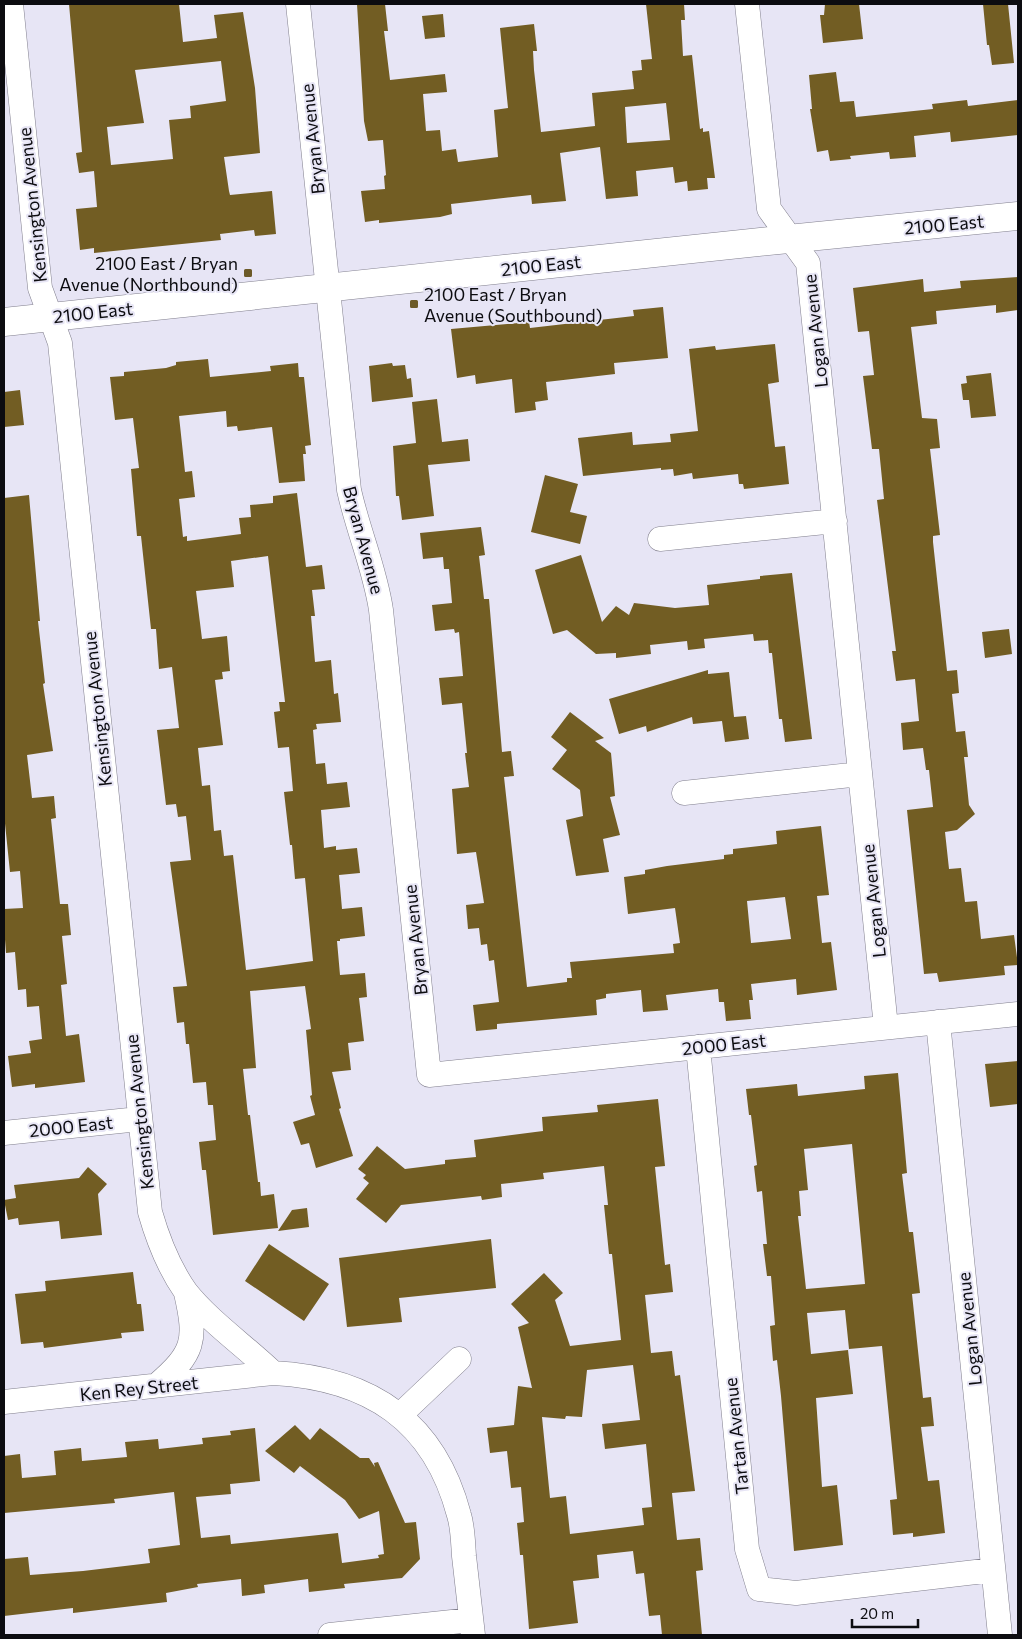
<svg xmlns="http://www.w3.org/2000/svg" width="1022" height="1639" viewBox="0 0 1022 1639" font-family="Commissioner,sans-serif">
	<rect width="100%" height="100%" fill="#e7e5f5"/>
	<path fill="#725d23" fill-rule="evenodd" d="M69 4H179L183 42 217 38 214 15 243 12 255 88 260 153 224 157 229 191 230 195 272 191 276 234 255 236 254 230 220 234 221 240 94 253V248L80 250 76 209 97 207 94 171 79 173 76 153 82 152ZM221 61 226 101 190 106 191 118 169 120 173 159 111 165 107 127 144 123 135 70Z
		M357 4H385L388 31H384L390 80 445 74 447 92 423 94 426 131 440 130 442 151 456 149 458 162 498 157 494 110 508 108 500 28 534 24 537 51H533L534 70 541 132 595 126 592 93 634 89 632 71 642 70 641 60 652 59 646 4H684L685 20H681L683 56 692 55 700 129 703 128V132L709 131 715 178H707L708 189 688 191 687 181 675 183 673 167 636 171 638 196 606 199 600 147 560 153 566 201 532 204 531 195 451 204 452 214 440 217 379 223V220L365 222 361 191 385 189 384 176 386 175 383 140 368 141 364 121ZM666 103 670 140 627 143 625 107Z
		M825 4H859L863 39 823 43 820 15H824Z
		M983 4H1008L1014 63 992 65 989 45H987Z
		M443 14 445 37 425 39 422 16Z
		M836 72 840 102 854 101 856 117 933 109 932 104 967 100 968 106 1018 100V135L951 142 950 132 914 136 916 157 890 159 889 152 850 156 851 159 830 161 828 150 817 152 810 109H812L809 75Z
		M1018 277V310L996 313V305L936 311 937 324 911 327 922 418 937 419 940 448 930 449 940 535 933 536V542L947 671 957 670 959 693 952 694 956 732 965 731 968 757H964L969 805 975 814 957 830 945 832 949 869 961 868 965 902 977 901 981 939 1014 935 1018 965 1004 966 1005 975 939 982 937 973 924 974 907 810 933 807 929 770H926L923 748 903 750 901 723 919 721 915 679 896 681 892 651H896L877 500 884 499 879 449H872L863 376 874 375 869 331 858 332 853 288 923 279 924 292 961 288 960 281Z
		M663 307 668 358 614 363 615 374 546 382 548 400 535 402 536 410 515 413 512 379 476 384 475 375 457 378 451 329 529 322 530 328 634 316 633 310Z
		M775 344 779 382 768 384 775 447 785 446 789 484 744 489 743 484H739L738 474 693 479 692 473 674 476 673 469 661 470V468L583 476 578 438 632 432 633 445 671 442 670 434 698 431 689 349 715 346 716 350Z
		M208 359 210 377 271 371 270 366 298 363 299 377H304L311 445 305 446 306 454H303L305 481 279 483 272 427 238 431 237 426 227 427 226 411 179 416 185 472 192 471 195 497 179 499 183 537 187 536V541L241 534 239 518 251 517 250 505 273 503V496L297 493 306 567 322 565 325 589 312 590 315 616H311L315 662 331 660 334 694 338 693 341 722 316 724 317 729 313 730 316 764 325 763 327 784 347 782 350 807 321 810 324 848 336 846V850L357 848 360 873 339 875 342 909 362 907 365 936 340 939V941H337L340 975 365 973 367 997 359 998 364 1041 348 1043 351 1070 332 1072 341 1108 339 1109 353 1156 316 1168 309 1143 301 1145 293 1122 315 1115 310 1096 312 1095 306 1030 311 1029 305 986 250 991 256 1068 243 1069 248 1115H250L258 1182H260L261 1196 274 1194 278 1228 213 1235 206 1170H202L199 1142 216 1140 213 1105H208L206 1082 193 1083 189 1044H186L184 1022 177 1023 173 987 187 986 170 862 191 860 186 816 178 817 176 804 166 805 157 730 179 728 172 667 159 669 156 629H151L141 536H137L131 469 139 468 133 418 115 420 110 377 124 376V372L166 368 176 365V362ZM268 556 285 702H279L280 711 274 712 278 748 289 747 293 791 284 792 290 845H292L295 879 305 878 313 961 246 970 233 855 224 856 221 830 214 831 210 785 202 786 198 748 223 745 215 680 223 679 222 672 230 671 227 636 202 639 196 591 234 587 231 561Z
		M392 363 393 366 405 365 407 379 411 378 413 397 372 402 369 366Z
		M991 373 996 416 971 418 969 400H963L961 384 967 383 966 376Z
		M20 390 24 425 4 427V392Z
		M437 399 442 442 468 439 470 461 428 465 434 516 402 520 399 496H396L393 446 416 443 412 402Z
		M545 475 578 484 570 512 587 516 580 544 531 532Z
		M29 495 40 621H38L45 683 43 684 53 751 27 755 32 798 54 796 56 818 51 819 60 904H68L71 935 62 936 67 984 61 985 66 1036 79 1034 85 1082 35 1088V1084L12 1087 8 1056 31 1053 29 1041 42 1039 39 1006 27 1007 26 989 18 990 15 952 6 953 4 926V909L23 908 20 871 10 872 4 814V498Z
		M481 527 485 555 479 556 484 599H489L502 752 511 751 514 776 504 777 527 987 567 982V978H572L570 962 674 953 673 944 680 943 675 908 628 914 624 877 645 874V870L667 866 724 859V855L733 854V849L777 844 776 831 821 826 829 895 817 896 822 943 831 942 837 990 797 995 796 979 751 984 753 1000H749L751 1019 726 1021 724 1002H719L718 989 666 995 668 1010 643 1012 641 990 606 994V998L596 1000 597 1015 497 1024V1029L476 1031 473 1005 499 1002 494 960 489 961 487 944 481 945 479 928 468 929 466 905 484 903 476 852 457 854 452 789 469 787 465 753H467L462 703 442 705 439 678 463 676 459 632 455 633 454 629 435 631 432 605 452 603 449 569H444L443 557 423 559 420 533ZM785 897 791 939 751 943 747 901Z
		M581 555 602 622 616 606 629 615 634 603 675 608 709 605 707 585 760 579V576L792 573 812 739 785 742 782 719H779L772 653H769L768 640 754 641 753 634 704 639 705 648 688 650 687 641 650 645 651 654 616 658V653L596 654 567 630 553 634 535 570Z
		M1009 629 1012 654 985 658 982 632Z
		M708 670V674L729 672 734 717 746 716 749 739 725 742 722 721 693 724 692 717 647 732 646 726 619 734 609 699Z
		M570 712 604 738 595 741 611 753 615 796 610 797 620 835 603 839 609 872 576 876 566 820 583 816 580 790 552 769 567 750 551 737Z
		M1018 1061V1104L990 1107 985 1064Z
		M898 1073 907 1173 902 1174 909 1232H913L920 1293 912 1294 923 1398 931 1397 934 1426 921 1427 928 1481 939 1480 945 1533 913 1537V1533L893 1535 890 1500 897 1499 882 1346 849 1349 845 1310 807 1313 811 1354 848 1350 853 1394 816 1398 822 1487 837 1485 843 1545 794 1551 781 1396 777 1360 773 1361 770 1326 775 1325 771 1276H767L763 1244H767L762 1191 757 1192 754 1166 757 1165 751 1115H749L746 1089 797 1084 798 1096 865 1089 864 1076ZM852 1144 865 1284 806 1289 798 1216H801L799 1191 808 1190 804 1149Z
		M658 1099 665 1166 655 1167 665 1265 670 1264 673 1292 645 1295 651 1353 672 1351 675 1376 680 1375 695 1491 672 1493 677 1540 700 1538 703 1570 696 1571 702 1635H662L660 1615 649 1616 644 1573 636 1574 633 1551 597 1555 599 1578 573 1581 578 1623 529 1629 523 1555H520L517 1523 524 1522 521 1487 511 1488 507 1451 490 1453 487 1428 514 1425 518 1386 532 1388 518 1327 529 1323 511 1304 544 1273 563 1293 555 1300 570 1346 621 1340 612 1254H609L604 1205H608L604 1166 543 1173 544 1179 501 1184 502 1197 482 1200 481 1196 401 1205 386 1223 356 1199 369 1183 363 1178 366 1175 358 1169 377 1146 405 1169 445 1164V1160L476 1157 474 1140 543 1131 542 1117 598 1112 597 1105ZM633 1365 640 1420 602 1424 605 1449 646 1444 652 1507 642 1508 644 1525 570 1534 566 1496 550 1498 542 1417 565 1419 566 1416 582 1417 587 1370Z
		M88 1167 107 1184 98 1194 102 1235 61 1239 59 1221 19 1225 18 1218 8 1220 4 1200 16 1198 14 1185 79 1178Z
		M307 1208 309 1227 278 1231 292 1210Z
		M491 1239 496 1288 399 1298 402 1322 347 1327 339 1258Z
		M269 1244 329 1284 304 1321 245 1281Z
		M133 1272 137 1304H141L144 1331 121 1333 122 1338 44 1348 43 1342 21 1344 15 1294 46 1291 45 1281Z
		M295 1425 310 1440 320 1428 360 1458H369L375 1467 374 1463 378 1462 405 1523 416 1522 420 1559 402 1578 344 1584 345 1588 309 1592 308 1579 264 1585 265 1593 242 1596 241 1579 197 1584 198 1587 166 1593 167 1602 73 1613V1608L4 1616V1559L28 1557 30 1575 83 1571 150 1563 148 1549 180 1545 174 1492 114 1499 115 1503 4 1513V1456L20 1454 22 1478 56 1475 54 1451 81 1448 82 1461 127 1457 125 1442 158 1439 159 1449 203 1444 202 1438 231 1435 230 1431 255 1428 260 1481 230 1484 231 1494 196 1497 201 1538 230 1535 231 1544 338 1533 342 1563 379 1558 378 1555 384 1554 379 1511 359 1519 345 1500 300 1466 294 1473 265 1451Z"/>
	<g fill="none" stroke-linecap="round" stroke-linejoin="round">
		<defs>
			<path id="street" d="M11 4 40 288 60 343 150 1212C158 1240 169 1268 186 1292 209 1321 246 1347 273 1373
				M298 4 349 490C358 531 375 569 381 610L429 1075 1018 1014
				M747 4 769 209 808 263 886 1027
				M660 539 835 521
				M684 793 860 774
				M938 1022 1000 1635
				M698 1047 747 1549 759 1589 796 1593 993 1570
				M4 1133 139 1119
				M157 1385C194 1353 197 1341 186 1293
				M4 1402 273 1373C369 1378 434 1420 459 1515 463 1528 463 1543 464 1556 467 1582 470 1609 473 1635
				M401 1414 459 1359
				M330 1635 471 1620"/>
			<path id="secondary" d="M4 322 788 239 1018 216"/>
		</defs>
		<use href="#street" stroke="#817f8d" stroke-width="25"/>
		<use href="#secondary" stroke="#817f8d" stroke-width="29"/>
		<use href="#street" stroke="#fff" stroke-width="24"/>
		<use href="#secondary" stroke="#fff" stroke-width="28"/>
	</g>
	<g fill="#6c5a28" stroke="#e7e5f5" stroke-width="2">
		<rect x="243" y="268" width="10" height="10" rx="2.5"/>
		<rect x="409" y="299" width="10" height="10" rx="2.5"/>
	</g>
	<g text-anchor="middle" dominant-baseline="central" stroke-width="4" stroke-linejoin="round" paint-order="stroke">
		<g font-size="18" fill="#0c0c10" stroke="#e7e5f5">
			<text transform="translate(312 139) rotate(-96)">Bryan Avenue</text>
			<text transform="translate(32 205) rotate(-96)">Kensington Avenue</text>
			<text transform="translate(944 224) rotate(-5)">2100 East</text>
			<text transform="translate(541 265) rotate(-6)">2100 East</text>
			<text transform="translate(93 312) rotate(-6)">2100 East</text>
			<text transform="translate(815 331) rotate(-96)">Logan Avenue</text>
			<text transform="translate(364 540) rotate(75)">Bryan Avenue</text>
			<text transform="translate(97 709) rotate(-96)">Kensington Avenue</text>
			<text transform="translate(873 901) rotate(-96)">Logan Avenue</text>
			<text transform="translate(415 940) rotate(-96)">Bryan Avenue</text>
			<text transform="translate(724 1044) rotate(-6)">2000 East</text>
			<text transform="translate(139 1112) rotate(-96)">Kensington Avenue</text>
			<text transform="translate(71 1126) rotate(-6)">2000 East</text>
			<text transform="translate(969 1329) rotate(-96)">Logan Avenue</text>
			<text transform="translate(139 1388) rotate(-6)">Ken Rey Street</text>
			<text transform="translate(736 1436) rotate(-96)">Tartan Avenue</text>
		</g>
		<g font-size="18" fill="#0c0c10" stroke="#e7e5f5" text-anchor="end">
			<text x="238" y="263">2100 East / Bryan<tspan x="238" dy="21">Avenue (Northbound)</tspan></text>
			<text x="424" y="294" text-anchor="start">2100 East / Bryan<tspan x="424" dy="21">Avenue (Southbound)</tspan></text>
		</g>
	</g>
	<rect width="1022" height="1639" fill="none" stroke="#0c0c10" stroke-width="10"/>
	<path d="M852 1619v8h66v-8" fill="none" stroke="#0c0c10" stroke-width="2.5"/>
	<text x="860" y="1619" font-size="15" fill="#0c0c10" stroke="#e7e5f5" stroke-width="4" paint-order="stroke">20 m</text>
</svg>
